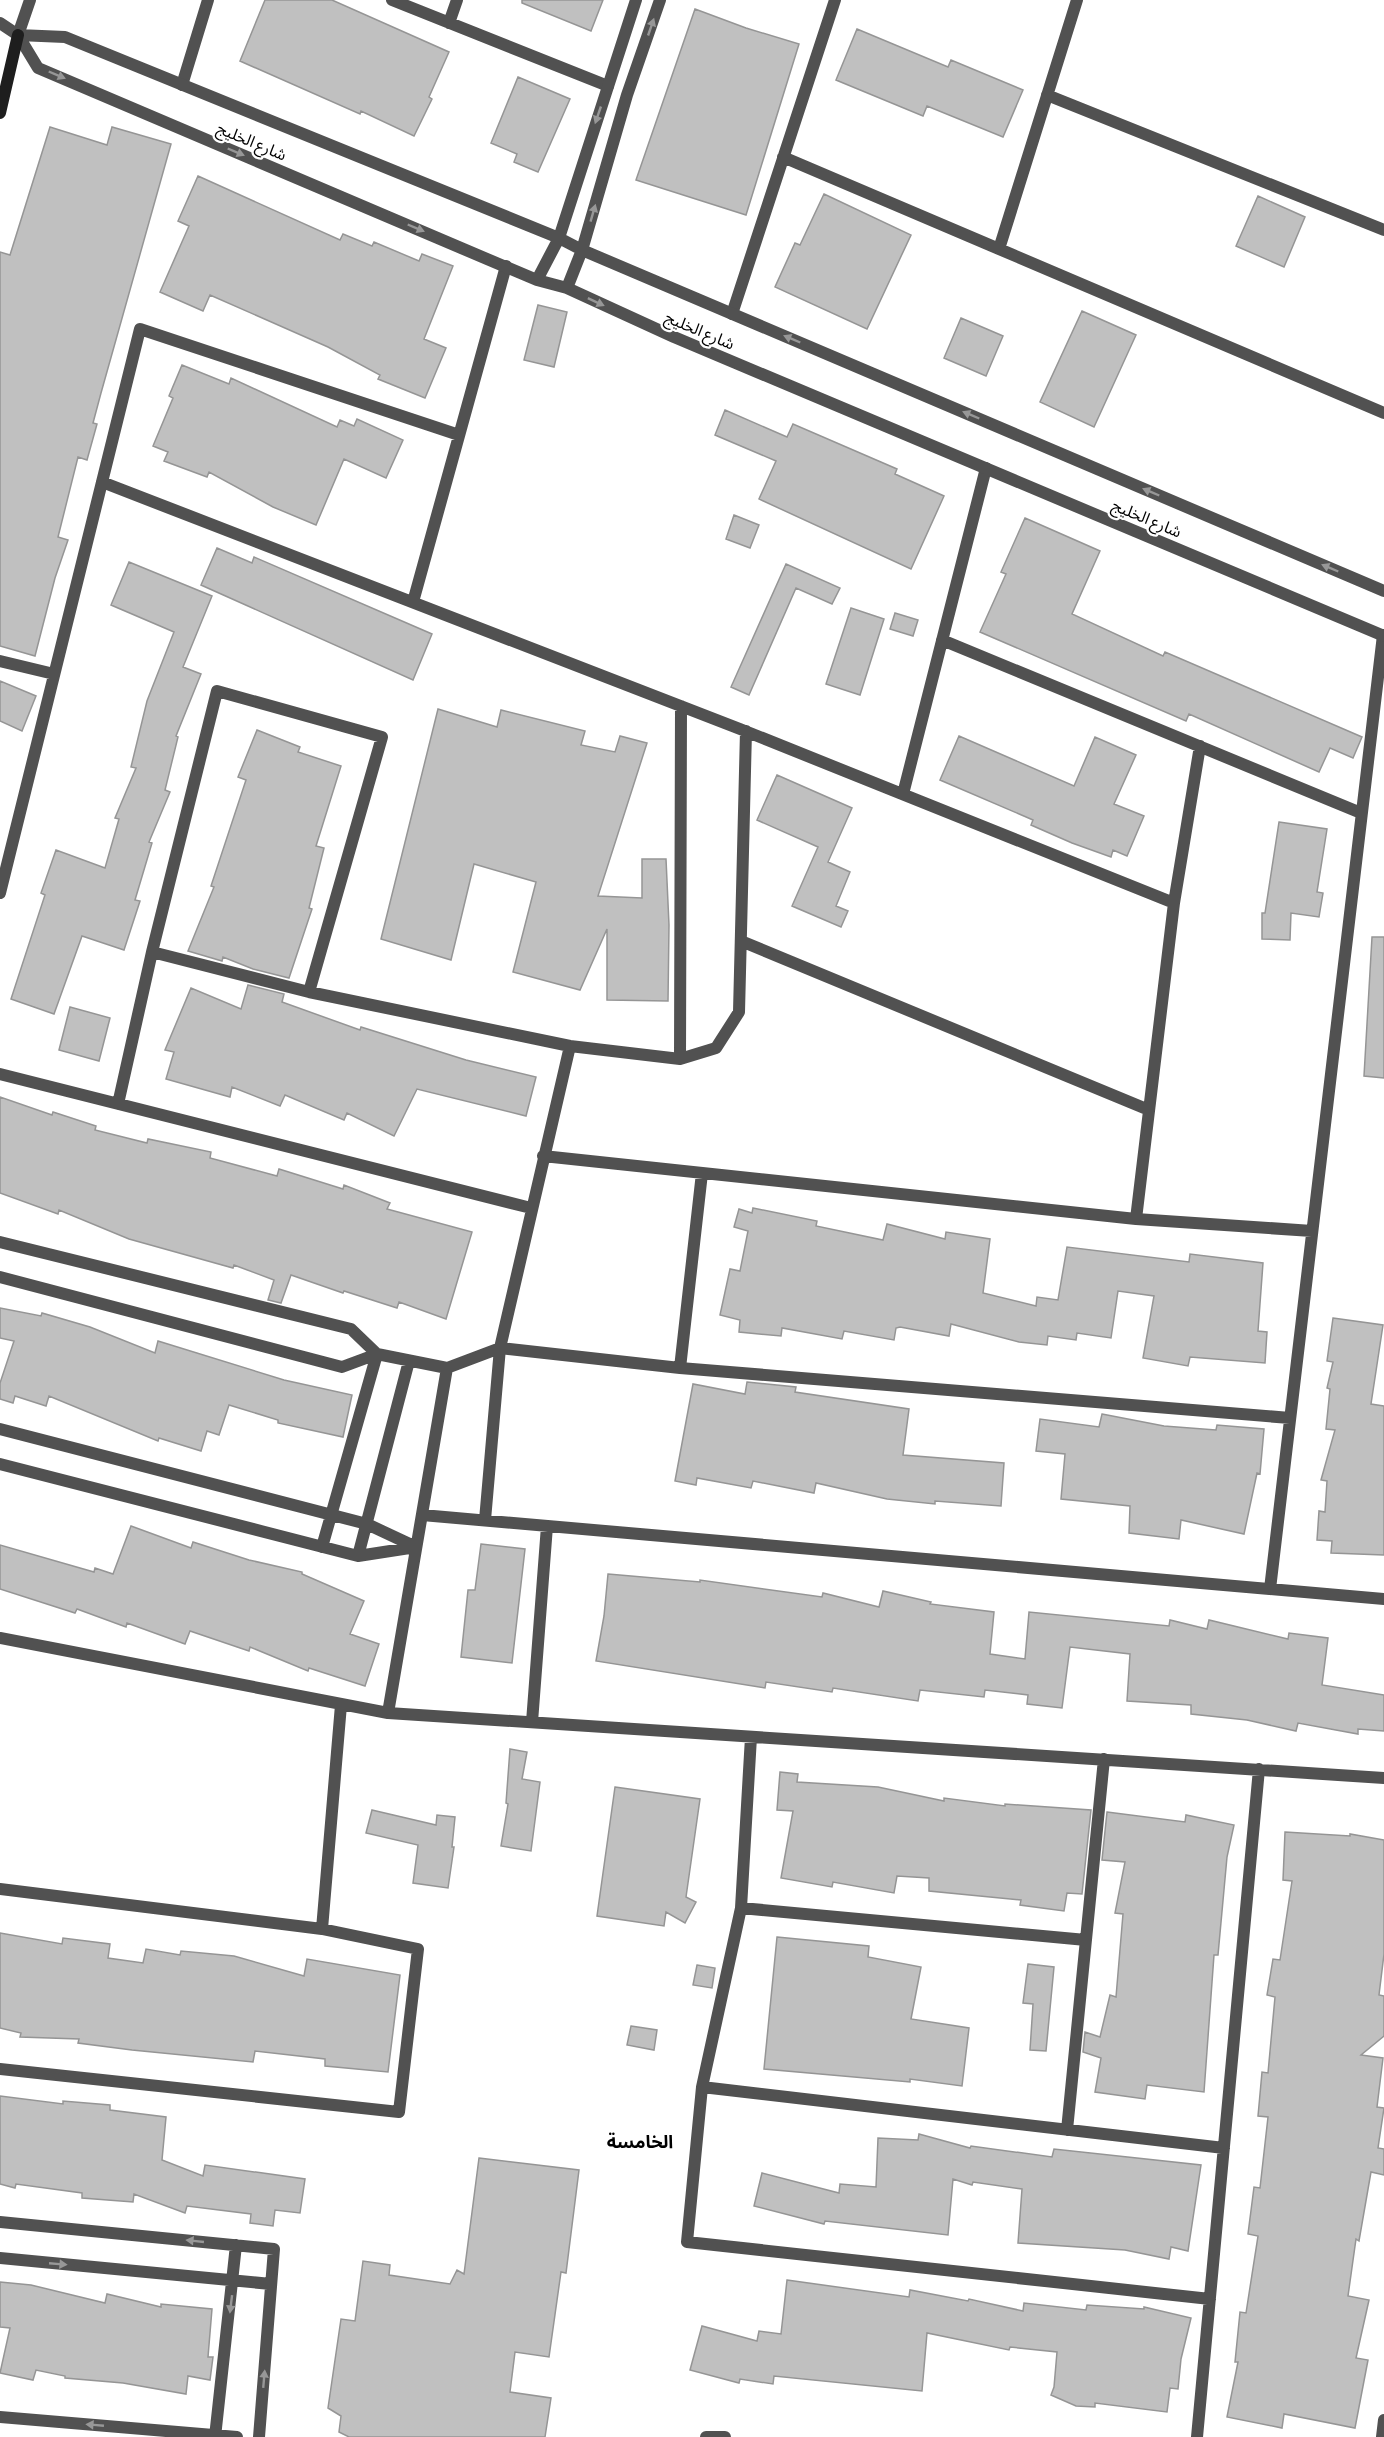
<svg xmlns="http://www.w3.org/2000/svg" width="1384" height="2437" viewBox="0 0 1384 2437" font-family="Manrope,'Noto Sans Arabic',sans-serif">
	<rect width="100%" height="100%" fill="#fff"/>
	<path fill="#c0c0c0" stroke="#959595" stroke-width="1.5" d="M265 0H332L449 52 429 97 432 99 414 136 361 111 360 114 240 61Z
		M522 0H603L591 31 522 3Z
		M695 9 746 28 799 44 746 215 636 180Z
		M857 29 948 67 951 60 1023 90 1003 137 927 106 923 116 836 80Z
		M518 77 570 99 538 172 514 162 517 154 491 143Z
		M50 127 107 145 112 127 171 144 101 393 93 423 97 424 87 460 78 457 58 537 68 540 55 578 35 656 0 646V252L10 255Z
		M198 176 340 240 343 234 372 246 374 242 419 261 422 254 453 266 424 339 446 348 425 398 378 379 380 375 328 347 210 295 203 311 160 292 189 226 178 221Z
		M824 194 911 235 867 329 775 287 795 243 800 245Z
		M1258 196 1305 217 1284 267 1236 246Z
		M538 305 567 312 554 367 524 360Z
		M1082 311 1136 335 1094 427 1040 402Z
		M961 318 1003 336 986 376 944 358Z
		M182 365 229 384 231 378 337 427 340 420 354 426 357 419 403 440 386 478 344 459 316 525 273 507 209 472 207 477 164 461 168 452 153 446 173 398 169 396Z
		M725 410 787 437 793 424 897 469 895 474 944 496 911 569 759 499 776 461 715 435Z
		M734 515 759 525 750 548 726 539Z
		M1025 518 1100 551 1072 614 1163 656 1165 652 1362 737 1353 758 1330 748 1319 772 1189 714 1186 721 980 632 1006 574 1001 572Z
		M217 548 252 563 254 557 432 634 413 680 201 585Z
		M129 562 212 596 183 667 201 674 176 736 178 737 165 790 170 792 149 842 152 843 135 900 140 901 124 950 82 936 54 1014 11 999 45 895 41 893 56 850 105 868 119 819 115 818 136 768 131 767 147 701 174 632 111 605Z
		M786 564 840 588 832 604 796 588 749 695 731 687Z
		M851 608 884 619 860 695 826 684Z
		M895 613 918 620 913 636 890 629Z
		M0 681 36 696 22 731 0 721Z
		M438 709 497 727 501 710 585 731 581 745 615 752 620 736 647 743 598 896 642 898V859H666L669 925 668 1001 607 1000V929L580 990 513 972 536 882 474 864 451 960 381 939Z
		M257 730 300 747 298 752 341 766 316 846 324 848 309 908 312 909 289 978 253 969 223 957 222 961 188 951 214 887 211 886 246 780 238 777Z
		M959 736 1074 786 1095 737 1136 755 1114 804 1144 816 1127 856 1113 850 1111 857 1072 843 1031 825 1033 820 940 780Z
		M777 775 852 808 828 862 850 872 836 906 848 911 841 927 792 906 818 847 757 820Z
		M1279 822 1327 829 1317 892 1323 893 1319 917 1291 913 1290 940 1262 939V913H1265Z
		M1372 937H1384V1078L1364 1076Z
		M248 985 284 994 282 1002 360 1030 361 1027 466 1060 536 1077 526 1116 417 1089 394 1136 347 1113 344 1120 285 1095 280 1106 232 1087 230 1097 166 1079 174 1052 165 1050 191 988 241 1009Z
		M70 1007 110 1018 99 1061 59 1050Z
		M0 1097 52 1115 53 1112 96 1126 95 1130 147 1143 148 1139 211 1152 210 1158 277 1176 279 1169 343 1189 344 1185 390 1203 387 1209 472 1232 446 1319 399 1302 397 1308 344 1291 343 1293 291 1275 281 1303 268 1300 274 1280 234 1265 233 1268 129 1239 59 1210 58 1214 0 1193Z
		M753 1208 817 1221 816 1226 883 1240 887 1224 945 1239 946 1232 990 1239 983 1293 1036 1306 1037 1297 1058 1300 1067 1247 1189 1262 1190 1254 1263 1263 1258 1331 1267 1332 1265 1363 1190 1357 1188 1366 1143 1358 1154 1296 1118 1291 1111 1338 1077 1333 1076 1340 1048 1336 1047 1345 1019 1342 951 1324 949 1336 900 1327 896 1328 894 1340 844 1331 842 1339 782 1328 781 1336 739 1332 740 1320 720 1315 730 1269 740 1271 748 1231 734 1227 739 1209 752 1213Z
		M0 1308 41 1316 42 1313 90 1327 155 1353 158 1341 284 1380 352 1395 343 1437 278 1423V1420L229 1405 219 1435 207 1431 201 1451 159 1438 158 1441 49 1396 46 1406 15 1396 13 1403 0 1399V1383L14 1341 0 1338Z
		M1333 1318 1383 1325 1371 1404 1384 1406V1555L1331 1553 1332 1541 1317 1540 1319 1511 1325 1512 1327 1481 1321 1480 1335 1430 1326 1429 1330 1389 1327 1388 1333 1362 1327 1361Z
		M747 1382 796 1387 795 1392 909 1409 903 1455 1004 1463 1001 1506 935 1501V1504L887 1499 816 1483 814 1493 753 1481 751 1488 697 1478 696 1485 675 1481 693 1384 745 1394Z
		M1102 1414 1164 1426 1216 1430 1217 1425 1264 1429 1260 1474 1257 1473 1244 1534 1181 1520 1179 1539 1129 1533 1130 1506 1061 1499 1065 1454 1036 1451 1040 1419 1099 1427Z
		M131 1526 191 1548 193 1542 249 1560 302 1572V1574L364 1601 350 1634 379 1644 365 1686 309 1668 308 1671 250 1647 249 1651 190 1631 185 1644 127 1623 126 1627 77 1609 75 1613 0 1589V1545L94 1572 95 1568 113 1574Z
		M481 1544 525 1549 512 1663 461 1657 468 1590H475Z
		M608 1574 700 1582V1580L822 1597 823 1593 879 1607 883 1591 931 1602 930 1604 994 1612 990 1654 1025 1659 1029 1612 1169 1626 1170 1620 1207 1629 1209 1620 1288 1639 1289 1633 1328 1638 1322 1685 1384 1695V1731L1358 1729V1734L1298 1723 1296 1731 1247 1720 1191 1714V1705L1127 1701 1130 1654 1070 1647 1062 1708 1027 1704 1028 1695 985 1690 984 1697 920 1690 918 1701 833 1688 832 1692 766 1682 765 1688 596 1661 604 1616Z
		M510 1749 527 1752 522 1779 540 1782 531 1851 501 1846 508 1804 506 1803Z
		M780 1772 798 1774 797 1782 878 1787 944 1801V1798L1005 1806V1804L1091 1810 1082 1894 1067 1893 1064 1911 1020 1905 1021 1900 929 1891V1878L897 1876 894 1893 833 1882 832 1887 781 1878 793 1811 777 1810Z
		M615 1787 700 1799 686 1897 696 1902 685 1923 666 1912 664 1926 597 1916Z
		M372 1810 436 1825 437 1815 455 1817 452 1847H454L448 1888 413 1883 418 1845 366 1833Z
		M1107 1812 1185 1822 1186 1815 1234 1825 1227 1857 1218 1955H1214L1204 2092 1147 2085 1145 2099 1095 2092 1101 2058 1083 2052 1085 2032 1100 2037 1110 1995 1116 1997 1123 1914 1115 1913 1125 1862 1102 1860Z
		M1285 1832 1350 1836V1834L1384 1840V1954L1379 1995 1384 1996V2036L1361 2055 1383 2058 1377 2107 1384 2108 1378 2148 1384 2149V2175L1371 2172 1359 2241 1356 2239 1348 2296 1369 2300 1356 2358 1368 2360 1355 2428 1284 2414 1282 2428 1227 2417 1238 2362H1235L1240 2312 1246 2313 1258 2236 1248 2234 1254 2187 1260 2188 1268 2117 1258 2116 1262 2072 1268 2073 1275 1997 1267 1995 1273 1959 1280 1960 1292 1881 1283 1880Z
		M0 1933 62 1944 63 1938 110 1944 108 1958 143 1963 146 1949 180 1955 181 1951 234 1956 304 1976 307 1959 400 1975 388 2072 325 2066V2059L255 2051 253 2062 132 2050 78 2043 79 2039 20 2037 21 2033 0 2028Z
		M777 1937 869 1946 868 1957 921 1967 911 2019 969 2028 962 2086 910 2079V2082L764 2069Z
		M1028 1964 1054 1967 1046 2051 1030 2050 1033 2004 1023 2003Z
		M697 1965 715 1968 712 1988 693 1985Z
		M631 2026 657 2030 654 2050 627 2045Z
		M0 2096 63 2104V2101L110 2105V2110L166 2117 162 2160 203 2176 205 2165 305 2179 300 2213 275 2210 273 2226 250 2223 251 2214 187 2206 185 2213 134 2194 133 2202 82 2198V2193L16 2184 15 2188 0 2184Z
		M919 2134 970 2148 971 2146 1052 2157 1054 2149 1201 2165 1188 2251 1171 2247 1169 2259 1125 2250 1018 2243 1022 2189 973 2182 972 2185 953 2179 948 2235 825 2221 824 2224 754 2206 762 2173 839 2193 840 2184 876 2187 878 2138 918 2140Z
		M479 2158 579 2170 566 2273 561 2272 549 2357 515 2352 510 2392 551 2398 545 2437H349L339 2432 341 2416 328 2408 341 2319 355 2321 363 2261 390 2265 389 2275 450 2284 457 2270 464 2274Z
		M787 2280 909 2297 910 2290 968 2301 969 2299 1023 2311 1024 2303 1086 2310 1087 2305 1144 2309V2307L1191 2318 1181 2359 1178 2389 1170 2388 1167 2412 1095 2403V2407L1076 2406 1051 2395 1054 2387 1057 2352 1010 2347 1009 2350 927 2333 922 2391 774 2376 773 2384 740 2379 739 2383 690 2370 702 2326 757 2341 759 2331 781 2334Z
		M0 2282 31 2285 105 2303 107 2294 161 2307V2304L212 2309 208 2357H213L210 2380 188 2376 186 2394 123 2383 65 2378V2376L36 2370 33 2380 0 2373 10 2328 0 2327Z"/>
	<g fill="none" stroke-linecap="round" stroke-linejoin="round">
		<path stroke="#515151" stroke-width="12" d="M392 0 608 86
			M449 23 457 0
			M182 85 208 0
			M1047 95 1384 230
			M783 157 1384 413
			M999 249 1077 0
			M732 314 835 0
			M102 482 740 729 1174 903
			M413 602 506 266
			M942 640 1361 813
			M0 661 54 674
			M903 794 986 468
			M0 893 140 329 459 435
			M741 941 1149 1110
			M152 952 309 992 570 1046 680 1059 716 1048 739 1012 746 731
			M680 1059 681 706
			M0 1074 531 1208
			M118 1104 152 952 217 691 382 737 309 992
			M543 1156 1136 1219 1312 1231
			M1136 1219 1174 903 1200 746
			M0 1242 351 1329 377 1354 322 1547
			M0 1277 342 1367 377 1354 447 1368 500 1348 680 1368 1290 1418
			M680 1368 702 1173
			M0 1429 367 1524 416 1547
			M0 1464 358 1556 416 1547
			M422 1515 1384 1599
			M485 1520 500 1348 570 1046
			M358 1556 409 1361
			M1270 1589 1383 635
			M0 1638 388 1713 1384 1778
			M388 1713 447 1368
			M532 1722 547 1526
			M751 1737 741 1908 1086 1940
			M0 1889 322 1929 418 1949 399 2112 0 2069
			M322 1929 341 1705
			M702 2087 741 1908
			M1067 2130 1104 1759
			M0 2222 274 2249 259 2437
			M0 2258 271 2284
			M1210 2299 687 2242 702 2087 1224 2148
			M0 2417 237 2437
			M215 2437 236 2245
			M706 2437H725
			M1197 2437 1259 1769"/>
		<path stroke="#515151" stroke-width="12" d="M0 23 18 35 65 37 559 238 582 250 1384 591
			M18 35 38 68 487 259 537 280 567 288 674 337 1384 636
			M18 35 30 0
			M537 280 559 238 636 0
			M567 288 582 250 627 95 660 0
			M1382 2437 1384 2420"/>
		<path stroke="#1e1e1e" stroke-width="12" d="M0 113 18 35"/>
	</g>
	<defs><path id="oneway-solid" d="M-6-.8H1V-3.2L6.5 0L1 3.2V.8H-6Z" transform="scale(1.5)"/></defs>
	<g fill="#979797">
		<use href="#oneway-solid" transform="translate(651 27) rotate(-71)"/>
		<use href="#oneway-solid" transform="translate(57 75) rotate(23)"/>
		<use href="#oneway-solid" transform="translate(598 115) rotate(109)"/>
		<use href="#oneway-solid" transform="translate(236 152) rotate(23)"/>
		<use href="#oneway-solid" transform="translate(593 213) rotate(-74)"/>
		<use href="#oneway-solid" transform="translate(416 228) rotate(23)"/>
		<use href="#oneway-solid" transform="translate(596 302) rotate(25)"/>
		<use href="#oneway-solid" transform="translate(792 339) rotate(-157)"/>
		<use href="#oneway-solid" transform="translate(971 415) rotate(-157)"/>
		<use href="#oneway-solid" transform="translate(1151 492) rotate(-157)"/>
		<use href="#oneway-solid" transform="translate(1330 568) rotate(-157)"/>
		<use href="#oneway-solid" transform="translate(195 2241) rotate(-174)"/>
		<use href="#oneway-solid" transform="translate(58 2264) rotate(5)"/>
		<use href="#oneway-solid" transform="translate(231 2304) rotate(97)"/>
		<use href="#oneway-solid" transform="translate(264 2379) rotate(-85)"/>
		<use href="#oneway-solid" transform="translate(95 2425) rotate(-175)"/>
	</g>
	<g text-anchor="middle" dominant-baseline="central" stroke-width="4.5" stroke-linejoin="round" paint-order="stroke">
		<g font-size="16" fill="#000" stroke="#fff">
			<text transform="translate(252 141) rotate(23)">شارع الخليج</text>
			<text transform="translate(700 330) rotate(23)">شارع الخليج</text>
			<text transform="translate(1147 518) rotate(23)">شارع الخليج</text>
		</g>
		<g font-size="18" font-weight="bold" fill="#000" stroke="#fff">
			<text x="640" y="2141">الخامسة</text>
		</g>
	</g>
</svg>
